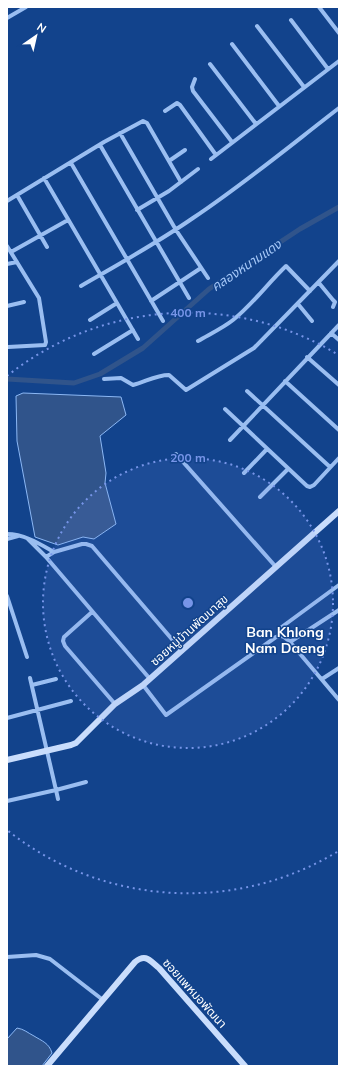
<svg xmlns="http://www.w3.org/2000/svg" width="346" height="1073" viewBox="0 0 346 1073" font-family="Mulish,'Noto Sans Thai',sans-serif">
	<rect width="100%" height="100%" fill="#12438c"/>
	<path fill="#30548b" stroke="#8cb8f5" d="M23 393 121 397 126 415 100 436 106 473 105 483 116 524 94 539 83 537 58 545 35 537 17 441 16 396Z
		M17 1028C24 1029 28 1033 34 1036 42 1041 49 1043 52 1053L42 1066H7V1039Z"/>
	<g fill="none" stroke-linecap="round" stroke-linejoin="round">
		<path stroke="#30548b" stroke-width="5" d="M7 379 74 383 100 374 143 348 209 289 300 229 339 207"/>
		<path stroke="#9abef1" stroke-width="4" d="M319 7 339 33
			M7 18 26 7
			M291 20 328 69
			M257 26 304 87
			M232 44 279 106
			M210 64 256 124
			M195 79 192 87 193 91 232 142
			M165 111 177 103 180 105 216 155
			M120 133 176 230 208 278
			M100 145 189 298
			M211 159 339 61
			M169 161 185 150
			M71 163 163 321
			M44 178 138 339
			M17 195 47 247
			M7 201 104 142 143 121 147 123 181 182
			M137 210 169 191 198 169
			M7 246 39 298 46 342 45 345 8 347
			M11 252 68 220
			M7 264 17 262
			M319 283 333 300 335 302 333 307
			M81 286C119 264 157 243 193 218 244 184 291 145 339 108
			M151 301 201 268
			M298 304 312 321
			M7 306 24 302
			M90 320 117 303
			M331 333 339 340
			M198 341C210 334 223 328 233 320 253 304 268 283 286 266L310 291
			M94 354 133 330
			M307 357 339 385
			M104 379 121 378 133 385C145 382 156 375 169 375L186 390 254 348 339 261
			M285 381 339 430
			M247 391 330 467
			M225 409 307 486 310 487 314 485 339 458
			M230 440 339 325
			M176 454 276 567
			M244 473 267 449
			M260 497 288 469
			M7 534C24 534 40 544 54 552
			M7 539 18 536
			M28 539 46 557 54 552 82 544H86L92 546 182 651
			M46 557 150 679
			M7 596 27 657
			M92 612 64 637 63 641 65 646 115 704
			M279 629 339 585
			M290 642 339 610
			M322 679 339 668
			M32 685 56 679
			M143 685 166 715 276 637C282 634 286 638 290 642L339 700
			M7 718 71 701
			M58 799 56 790 86 782
			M7 801 56 790 30 678
			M7 957 36 955 50 959 103 1000"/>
		<path stroke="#c9ddfc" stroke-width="6" d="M7 760 71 745 76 743 115 704 143 685 339 511
			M47 1066 135 962C146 953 150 961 159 968L245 1066"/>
	</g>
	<circle cx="188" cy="603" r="145" fill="#7795e8" fill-opacity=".12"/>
	<g fill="none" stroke="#7795e8" stroke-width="2" stroke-dasharray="2 4">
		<circle cx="188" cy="603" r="145"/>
		<path d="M337 852A290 290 0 0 1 7 830M7 376A290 290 0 0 1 337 354"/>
	</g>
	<g text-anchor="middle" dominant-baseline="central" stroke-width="3" stroke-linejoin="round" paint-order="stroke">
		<g font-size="12" fill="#fff" stroke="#12438c">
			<text transform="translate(189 630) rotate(-42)">ซอยหมู่บ้านพัฒนาสุข</text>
			<text transform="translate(195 993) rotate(48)">ซอยแพหมอพัฒนา</text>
		</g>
		<g font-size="13" font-style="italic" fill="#a6c8f8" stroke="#12438c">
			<text transform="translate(246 265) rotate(-34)">คลองหนามแดง</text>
		</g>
		<g font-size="14" font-weight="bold" fill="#fff" stroke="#12438c">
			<text x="285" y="632">Ban Khlong<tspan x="285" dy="16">Nam Daeng</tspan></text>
		</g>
	</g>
	<circle cx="188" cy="603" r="6" fill="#7795e8" stroke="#12438c" stroke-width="2"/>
	<g font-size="12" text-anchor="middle" font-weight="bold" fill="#7795e8" stroke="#12438c" stroke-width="3" stroke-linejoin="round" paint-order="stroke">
		<text x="188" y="317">400 m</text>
		<text x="188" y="462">200 m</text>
	</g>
	<rect width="346" height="1073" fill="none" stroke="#ffffff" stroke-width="16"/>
	<g transform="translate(36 36) rotate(34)" stroke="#12438c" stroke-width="3" paint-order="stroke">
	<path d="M0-3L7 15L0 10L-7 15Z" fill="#ffffff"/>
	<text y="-6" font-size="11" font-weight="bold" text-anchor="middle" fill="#ffffff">N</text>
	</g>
</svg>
